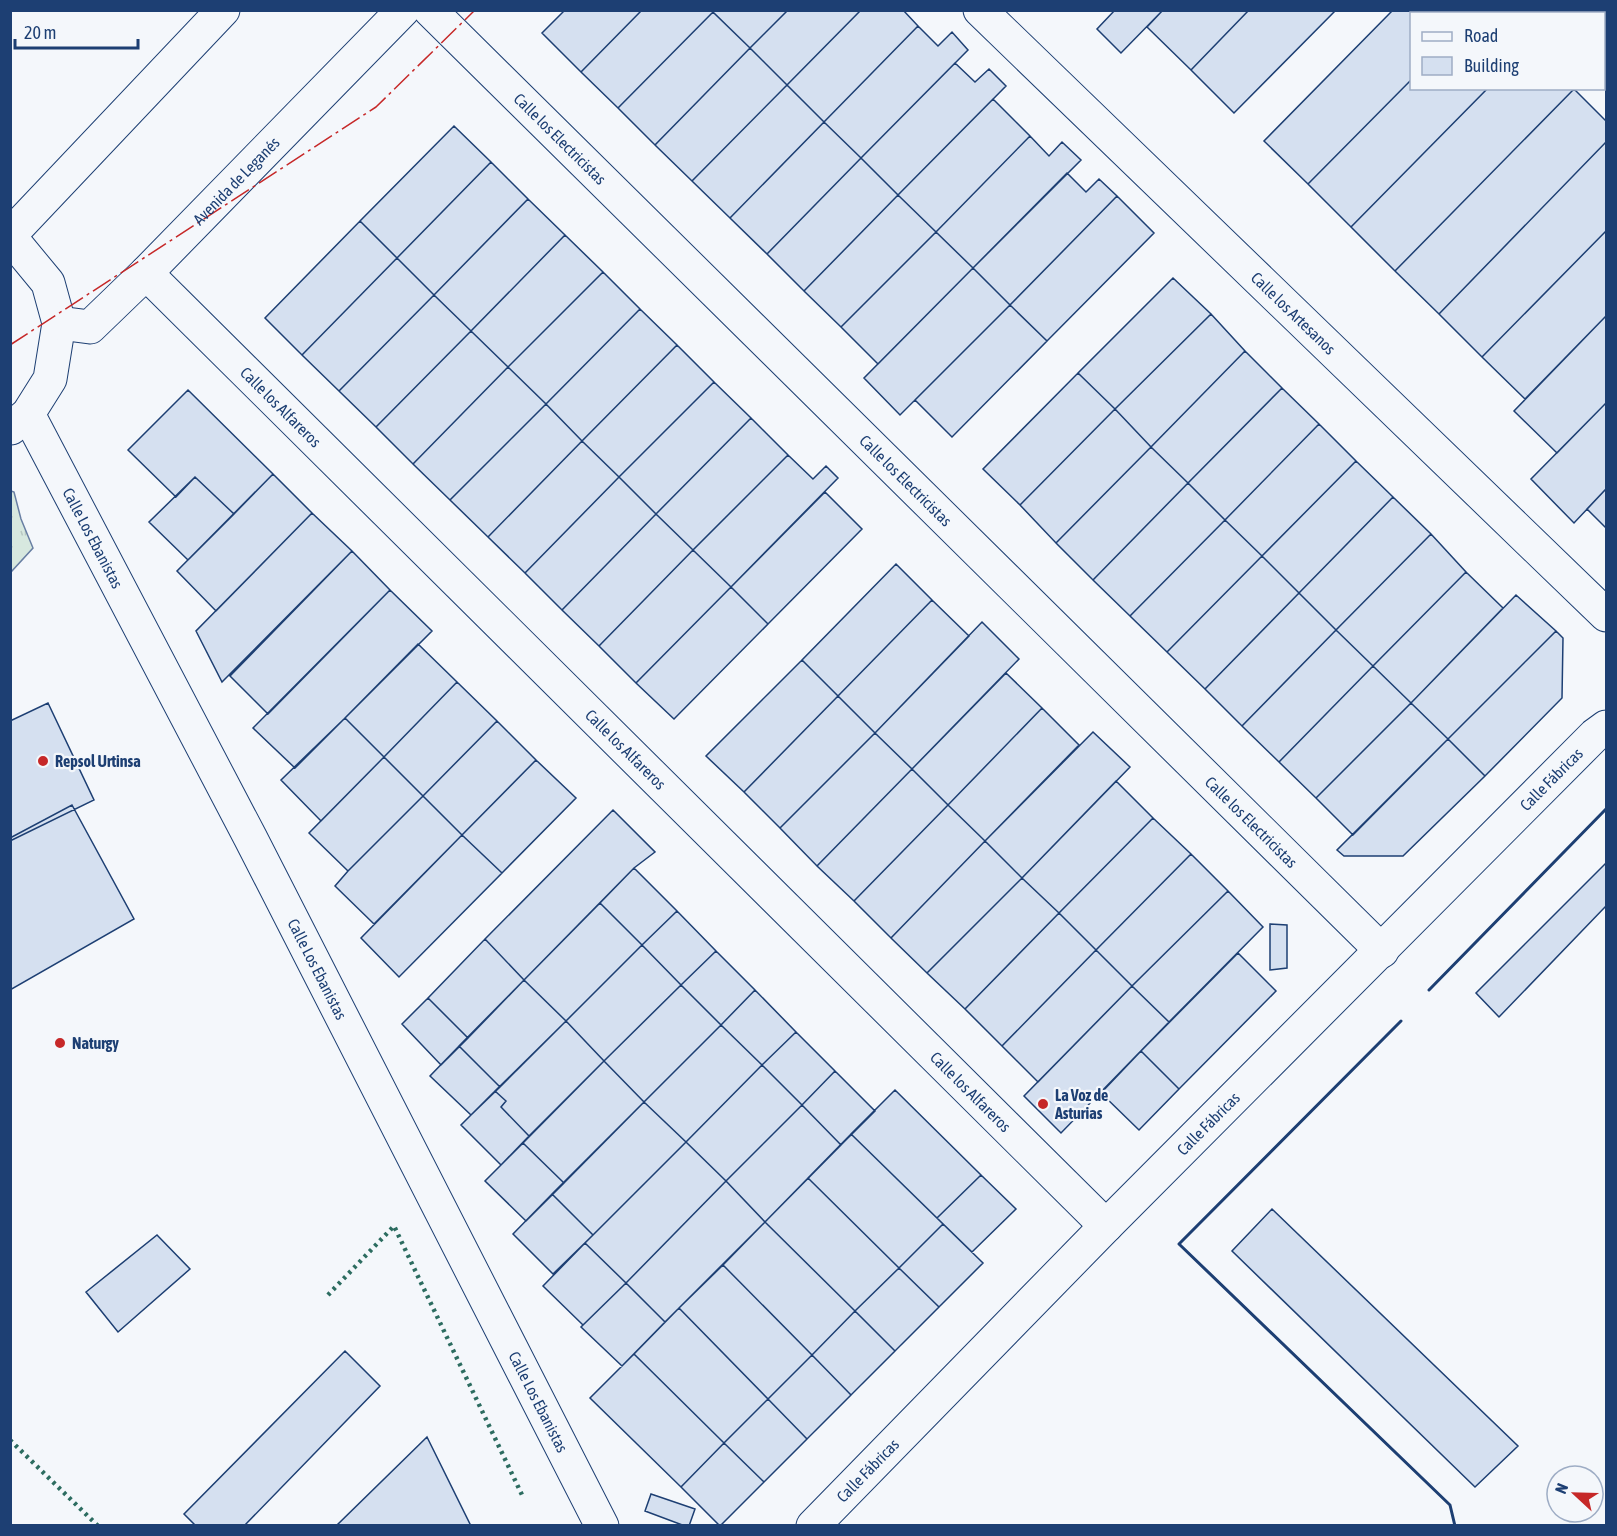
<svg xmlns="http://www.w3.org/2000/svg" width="1617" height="1536" viewBox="0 0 1617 1536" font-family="'Asap Condensed',sans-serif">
	<defs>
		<pattern id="grass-tufts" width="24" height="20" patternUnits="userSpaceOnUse" patternTransform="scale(1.5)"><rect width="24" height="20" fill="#d7e8df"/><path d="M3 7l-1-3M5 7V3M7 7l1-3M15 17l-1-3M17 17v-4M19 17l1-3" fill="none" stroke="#b8c8c3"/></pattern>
	</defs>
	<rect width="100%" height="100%" fill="#f4f7fb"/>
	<path fill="url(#grass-tufts)" stroke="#687fa3" stroke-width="1.5" d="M11 491 14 492 21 519 33 548 11 572Z"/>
	<path fill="#d5e0f0" stroke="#1d3f73" stroke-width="1.5" d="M565 10H642L581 72 542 33Z
		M642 10H711L713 12 618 108 581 72Z
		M714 10H788L750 48 713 12Z
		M788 10H861L787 85 750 48Z
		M861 10H903L918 26 824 122 787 85Z
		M1115 10H1163L1121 53 1097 29Z
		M1163 10H1249L1191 70 1147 27Z
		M1249 10H1336L1234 113 1191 70Z
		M1393 10H1478L1475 14H1412V79L1308 184 1264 141Z
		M713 12 750 48 655 145 618 108Z
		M918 26 938 46 952 32 968 50 861 158 824 122Z
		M750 48 787 85 692 181 655 145Z
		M955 63 975 82 989 69 1006 86 898 195 861 158Z
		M1412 79V88H1488L1351 227 1308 184Z
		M787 85 824 122 730 218 692 181Z
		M1488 88 1574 89 1395 271 1351 227Z
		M1574 89 1606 121V142L1439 314 1395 271Z
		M993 99 1030 136 936 232 898 195Z
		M824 122 861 158 767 254 730 218Z
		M454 126 491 162 397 258 360 221Z
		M1030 136 1049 156 1062 142 1081 160 973 268 936 232Z
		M1606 142V231L1482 357 1439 314Z
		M861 158 898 195 804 291 767 254Z
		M491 162 528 199 434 295 397 258Z
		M1067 173 1086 192 1099 179 1117 196 1010 305 973 268Z
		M898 195 936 232 841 327 804 291Z
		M1117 196 1154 233 1047 341 1010 305Z
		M528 199 565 235 471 331 434 295Z
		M360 221 397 258 302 355 265 318Z
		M1606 231V316L1525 399 1482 357Z
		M936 232 973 268 878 364 841 327Z
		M565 235 603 272 508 367 471 331Z
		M397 258 434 295 339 391 302 355Z
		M973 268 1010 305 900 415 864 378Z
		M603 272 640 309 546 404 508 367Z
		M1173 278 1211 314 1115 409 1078 373Z
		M434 295 471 331 376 427 339 391Z
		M1010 305 1047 341 952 437 915 400Z
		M640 309 677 345 582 441 546 404Z
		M1211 314 1245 351 1151 447 1115 409Z
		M1606 316V403L1557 453 1514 411Z
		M471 331 508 367 413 464 376 427Z
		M677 345 714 382 619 477 582 441Z
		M1245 351 1282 388 1188 483 1151 447Z
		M508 367 546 404 450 500 413 464Z
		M1078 373 1115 409 1020 505 983 469Z
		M714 382 751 418 656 514 619 477Z
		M1282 388 1319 424 1225 520 1188 483Z
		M188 390 273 474 234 514 195 477 176 497 128 450Z
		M1606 403V489L1574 523 1531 479Z
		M546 404 582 441 488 537 450 500Z
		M1115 409 1151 447 1056 543 1020 505Z
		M751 418 788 455 693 550 656 514Z
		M1319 424 1356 461 1262 556 1225 520Z
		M582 441 619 477 525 573 488 537Z
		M1151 447 1188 483 1093 580 1056 543Z
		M788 455 813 479 826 466 838 478 731 587 693 550Z
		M1356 461 1393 497 1299 593 1262 556Z
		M273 474 312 513 216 611 177 571Z
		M195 477 234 514 188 560 149 522Z
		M619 477 656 514 562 610 525 573Z
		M1188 483 1225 520 1130 616 1093 580Z
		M1606 489V528L1587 509Z
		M825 492 862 529 768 624 731 587Z
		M1393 497 1431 534 1336 630 1299 593Z
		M312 513 352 551 222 682 196 631Z
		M656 514 693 550 599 646 562 610Z
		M1225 520 1262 556 1167 652 1130 616Z
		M1431 534 1466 572 1373 666 1336 630Z
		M693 550 731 587 636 683 599 646Z
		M352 551 390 590 268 714 230 676Z
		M1262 556 1299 593 1205 689 1167 652Z
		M896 564 932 600 838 696 802 660Z
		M1466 572 1503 608 1411 703 1373 666Z
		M731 587 768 624 674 719 636 683Z
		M390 590 432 631 295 768 253 728Z
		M1299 593 1336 630 1242 726 1205 689Z
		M1516 595 1556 631 1448 739 1411 703Z
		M932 600 969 636 875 733 838 696Z
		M982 622 1019 659 912 769 875 733Z
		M1336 630 1373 666 1279 762 1242 726Z
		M1556 631 1563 638 1562 698 1485 776 1448 739Z
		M418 644 457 682 384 757 345 718Z
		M802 660 838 696 744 792 706 756Z
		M1373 666 1411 703 1316 798 1279 762Z
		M1006 673 1042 708 948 805 912 769Z
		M457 682 497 721 423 796 384 757Z
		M838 696 875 733 780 828 744 792Z
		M48 703 94 800 10 841V721Z
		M1411 703 1448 739 1353 835 1316 798Z
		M1042 708 1079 745 985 841 948 805Z
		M345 718 384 757 321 821 281 780Z
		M497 721 536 760 462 835 423 796Z
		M1093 732 1130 767 1022 878 985 841Z
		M875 733 912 769 817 866 780 828Z
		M1448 739 1485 776 1403 856H1344L1337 850Z
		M384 757 423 796 348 871 309 833Z
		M536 760 576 798 502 873 462 835Z
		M912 769 948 805 854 901 817 866Z
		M1116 781 1153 818 1059 913 1022 878Z
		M423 796 462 835 374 924 335 886 348 871Z
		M72 805 134 919 10 990V838Z
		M948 805 985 841 891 938 854 901Z
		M613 810 655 852 634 868 524 980 485 939Z
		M1153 818 1191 854 1096 950 1059 913Z
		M462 835 502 873 399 977 361 938Z
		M985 841 1022 878 927 973 891 938Z
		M1191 854 1228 891 1132 986 1096 950Z
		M1606 863V906L1499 1017 1476 993Z
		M1606 863V906L1499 1017 1476 993Z
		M634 868 677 911 642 945 600 903Z
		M1022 878 1059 913 965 1009 927 973Z
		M1228 891 1263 927 1169 1022 1132 986Z
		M600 903 642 945 566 1021 524 980Z
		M677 911 716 951 681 985 642 945Z
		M1059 913 1096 950 1002 1046 965 1009Z
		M1270 924 1287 925V968L1270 970Z
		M485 939 524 980 468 1038 428 998Z
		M642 945 681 985 604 1061 566 1021Z
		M1096 950 1132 986 1038 1082 1002 1046Z
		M716 951 755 990 721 1025 681 985Z
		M1238 953 1276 991 1179 1089 1141 1051Z
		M524 980 566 1021 500 1087 459 1046Z
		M681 985 721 1025 644 1102 604 1061Z
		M1132 986 1169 1022 1061 1133 1024 1096Z
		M755 990 796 1032 762 1065 721 1025Z
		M428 998 468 1038 441 1065 402 1024Z
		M566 1021 604 1061 529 1136 501 1107 506 1101 495 1091Z
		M721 1025 762 1065 686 1142 644 1102Z
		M796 1032 835 1071 802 1105 762 1065Z
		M459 1046 500 1087 471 1115 430 1076Z
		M1141 1051 1179 1089 1139 1130 1101 1093Z
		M604 1061 644 1102 564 1183 523 1143Z
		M762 1065 802 1105 726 1181 686 1142Z
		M835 1071 875 1111 841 1145 802 1105Z
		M895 1090 981 1175 937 1218 851 1134Z
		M495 1091 506 1101 501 1107 529 1136 501 1165 461 1125Z
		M644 1102 686 1142 593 1235 552 1194Z
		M802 1105 841 1145 765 1222 726 1181Z
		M851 1134 943 1224 899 1268 808 1178Z
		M686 1142 726 1181 626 1283 585 1243Z
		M523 1143 564 1183 526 1221 485 1181Z
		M981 1175 1016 1209 972 1252 937 1218Z
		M808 1178 899 1268 855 1311 765 1222Z
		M726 1181 765 1222 665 1322 626 1283Z
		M552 1194 593 1235 553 1274 513 1234Z
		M1272 1209 1518 1446 1475 1487 1232 1251Z
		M765 1222 855 1311 812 1355 723 1265Z
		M943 1224 983 1263 939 1307 899 1268Z
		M157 1235 190 1269 118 1332 86 1292Z
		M585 1243 626 1283 583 1325 543 1286Z
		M723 1265 812 1355 768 1399 679 1308Z
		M899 1268 939 1307 895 1351 855 1311Z
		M626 1283 665 1322 622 1366 581 1327Z
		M679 1308 768 1399 724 1443 634 1354Z
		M855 1311 895 1351 851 1395 812 1355Z
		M345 1351 380 1386 244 1526H196L184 1514Z
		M634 1354 724 1443 681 1487 590 1398Z
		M812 1355 851 1395 807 1439 768 1399Z
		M768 1399 807 1439 764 1482 724 1443Z
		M427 1437 471 1526H336Z
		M724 1443 764 1482 720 1526 681 1487Z
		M651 1494 695 1509 689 1526H685L645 1511Z"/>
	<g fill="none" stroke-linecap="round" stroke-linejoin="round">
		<defs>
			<g id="minor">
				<path id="s1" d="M430 10 1382 951"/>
				<path id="s2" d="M980 10 1606 615"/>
				<path d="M10 235 223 10"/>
				<path d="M10 237 48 283 59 323 50 379 28 414 11 428"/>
				<path id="s3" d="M146 273 1106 1226"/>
				<path id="s4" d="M59 323 90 327 146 273 403 10"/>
				<path id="s5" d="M28 414 250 837 602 1526"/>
				<path id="s6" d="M813 1526 1106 1226 1595 735 1606 727"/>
			</g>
		</defs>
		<use href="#minor" stroke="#1d3f73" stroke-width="35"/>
		<use href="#minor" stroke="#f4f7fb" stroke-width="33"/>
		<path stroke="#2c6c60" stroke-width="4.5" stroke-dasharray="3 4.5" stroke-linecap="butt" d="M328 1295 394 1226 523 1497
			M10 1440 98 1526"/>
		<path stroke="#1d3f73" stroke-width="3" d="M1429 990 1606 809
			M1401 1021 1179 1244 1450 1505 1455 1526"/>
		<path stroke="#c62828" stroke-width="1.5" stroke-dasharray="21 4.5 3 4.5" stroke-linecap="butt" d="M1539 10 1541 14
			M1604 86 1606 89
			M10 345 376 107 475 10"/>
	</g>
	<g fill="#c62828" stroke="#f4f7fb" stroke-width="2">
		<circle cx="43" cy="761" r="6"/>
		<circle cx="60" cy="1043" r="6"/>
		<circle cx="1043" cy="1104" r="6"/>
	</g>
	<g text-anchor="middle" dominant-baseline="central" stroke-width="4.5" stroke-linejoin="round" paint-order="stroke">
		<g font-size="16" fill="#1d3f73" stroke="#f4f7fb">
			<text stroke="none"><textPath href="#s1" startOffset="183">Calle los Electricistas</textPath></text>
			<text stroke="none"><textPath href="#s4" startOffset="238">Avenida de Leganés</textPath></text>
			<text stroke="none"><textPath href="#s2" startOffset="436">Calle los Artesanos</textPath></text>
			<text stroke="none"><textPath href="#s3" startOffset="190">Calle los Alfareros</textPath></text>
			<text stroke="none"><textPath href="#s1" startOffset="669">Calle los Electricistas</textPath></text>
			<text stroke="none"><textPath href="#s5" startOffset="140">Calle Los Ebanistas</textPath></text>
			<text stroke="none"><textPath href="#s3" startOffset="676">Calle los Alfareros</textPath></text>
			<text stroke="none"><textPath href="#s6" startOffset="1050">Calle Fábricas</textPath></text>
			<text stroke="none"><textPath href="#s1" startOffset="1155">Calle los Electricistas</textPath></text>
			<text stroke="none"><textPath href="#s5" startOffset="626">Calle Los Ebanistas</textPath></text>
			<text stroke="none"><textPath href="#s3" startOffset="1162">Calle los Alfareros</textPath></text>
			<text stroke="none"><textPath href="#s6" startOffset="564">Calle Fábricas</textPath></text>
			<text stroke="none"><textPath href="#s5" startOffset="1112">Calle Los Ebanistas</textPath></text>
			<text stroke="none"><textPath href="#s6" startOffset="78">Calle Fábricas</textPath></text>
		</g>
		<g font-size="16" font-weight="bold" fill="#1d3f73" stroke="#f4f7fb" text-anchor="start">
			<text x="55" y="761">Repsol Urtinsa</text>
			<text x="72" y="1043">Naturgy</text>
			<text x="1055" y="1095">La Voz de<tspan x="1055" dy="18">Asturias</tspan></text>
		</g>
	</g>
	<rect width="1617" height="1536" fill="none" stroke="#1d3f73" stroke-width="24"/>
	<rect x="1410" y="12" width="195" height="78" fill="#f4f7fb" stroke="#9eadc5" stroke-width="1.5"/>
	<rect x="1422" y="32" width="30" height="9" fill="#f4f7fb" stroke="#9eadc5" stroke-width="1.5"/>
	<text x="1464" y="42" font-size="18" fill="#1d3f73">Road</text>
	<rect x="1422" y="57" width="30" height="18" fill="#d5e0f0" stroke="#9eadc5" stroke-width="1.5"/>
	<text x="1464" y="72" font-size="18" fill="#1d3f73">Building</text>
	<g transform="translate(1575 1494) rotate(292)"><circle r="28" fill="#f4f7fb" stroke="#9eadc5" stroke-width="1.5"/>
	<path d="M0-4.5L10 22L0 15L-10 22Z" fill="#c62828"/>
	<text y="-9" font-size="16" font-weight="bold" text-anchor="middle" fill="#1d3f73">N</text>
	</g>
	<path d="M15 39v9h123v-9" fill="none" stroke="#1d3f73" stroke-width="3"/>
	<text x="24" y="39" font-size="18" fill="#1d3f73" stroke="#f4f7fb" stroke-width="4.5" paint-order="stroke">20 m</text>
</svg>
